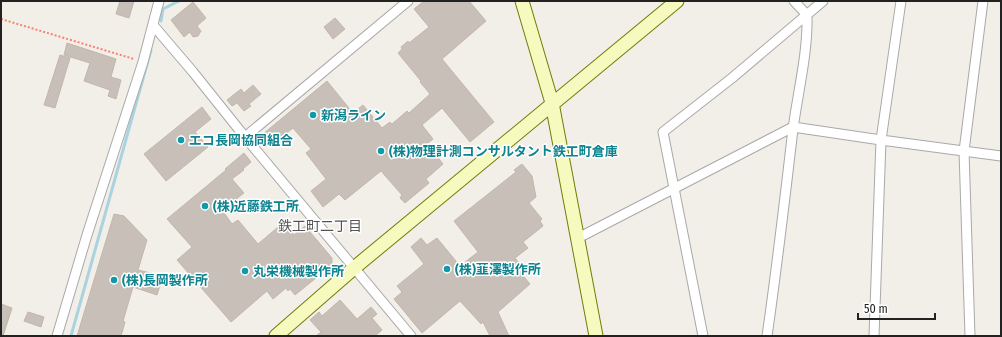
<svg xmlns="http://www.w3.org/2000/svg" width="1002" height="337" viewBox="0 0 1002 337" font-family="'Fira Sans Condensed','Noto Sans JP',sans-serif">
	<rect width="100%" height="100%" fill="#f2efe9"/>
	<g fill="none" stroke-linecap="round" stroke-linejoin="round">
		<path stroke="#aad3df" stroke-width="3" d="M161 21 163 9 179 1
			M71 336 151 50"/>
	</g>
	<path fill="#c7bfb8" stroke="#c4b6ab" d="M120 1H134L129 18 116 14Z
		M424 1H469L486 21 442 59 494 122 470 142 442 108 422 125 433 139 427 144 443 164 426 179 429 183 405 203 400 198 402 195 381 171 345 200 339 194 323 207 311 191 326 179 306 153 311 149 293 128 272 145 263 134 327 81 353 113 363 105 382 128 390 122 392 124 407 111 409 113 430 94 420 82 421 81 398 53 402 49 401 47 408 41 409 43 429 27 414 9Z
		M193 2 206 18 197 26 201 31 198 36 193 37 190 32 184 37 171 20Z
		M335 18 345 29 333 39 324 27Z
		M67 43 116 59 111 77 121 80 116 99 108 96 110 90 84 81 90 63 64 55Z
		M60 55 70 58 55 108 44 105Z
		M253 85 261 94 249 104 251 106 244 111 237 103 232 106 227 100 241 89 244 93Z
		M202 107 211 119 195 132 208 147 166 181 144 154Z
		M244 153 251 162 243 169 244 170 232 179 244 193 222 210 232 224 238 220 258 244 284 222 294 235 305 226 332 258V265L295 295 290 289 288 291 286 288 273 299 267 291 231 322 177 260 192 247 167 219 226 170 225 169Z
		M522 164 532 176 536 197 529 203 542 219 540 221 543 226 523 242 528 248 515 258 524 269 520 272 530 284 498 312 509 336H490L483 322 481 324 460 301 422 333 394 299 402 292 397 286 424 264 411 247 421 238 427 245 437 238 460 266 478 252 454 221 516 172 514 170Z
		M114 214 124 216 147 240 138 270 163 276 157 295 133 287 123 321 125 322 121 336H77Z
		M340 300 357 319 371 307 377 314 372 318 382 330 375 336H316L321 332 310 320 319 312 322 316Z
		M1 304 12 308 3 336H1Z
		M28 312 44 317 41 327 24 321Z"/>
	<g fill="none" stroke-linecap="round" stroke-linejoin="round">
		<defs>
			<path id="street" d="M153 25 193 72 245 137 411 336
				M245 137 408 1
				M578 238 793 127 881 140 1001 156
				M57 336 87 235 143 62 159 1
				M703 336 663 132 732 78 823 1
				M767 336C777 267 785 198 793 129 798 91 808 53 807 15L794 1
				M874 336 881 140 901 1
				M970 336 964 151 983 1"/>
			<path id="secondary" d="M522 1 552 103 596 336
				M276 336 354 268 677 1"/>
		</defs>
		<use href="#street" stroke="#a9a9a9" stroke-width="11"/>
		<use href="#secondary" stroke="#707d05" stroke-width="15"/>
		<path stroke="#fa8072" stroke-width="2" stroke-dasharray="2 2" stroke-linecap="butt" d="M1 19 134 59"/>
		<use href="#street" stroke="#fff" stroke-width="9"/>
		<use href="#secondary" stroke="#f7fabf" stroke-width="13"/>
	</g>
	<g fill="#0f9aa8" stroke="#fff" stroke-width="1.5">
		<circle cx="313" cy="115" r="4"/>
		<circle cx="181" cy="140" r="4"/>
		<circle cx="381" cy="151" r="4"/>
		<circle cx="205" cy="206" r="4"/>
		<circle cx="447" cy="269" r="4"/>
		<circle cx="245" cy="271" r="4"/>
		<circle cx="114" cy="280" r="4"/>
	</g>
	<g text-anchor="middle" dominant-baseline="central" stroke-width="3" stroke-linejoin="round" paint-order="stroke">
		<g font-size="13" font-weight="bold" fill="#0d838f" stroke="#fff" text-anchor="start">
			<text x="321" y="115">新潟ライン</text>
			<text x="189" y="140">エコ長岡協同組合</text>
			<text x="389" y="151">(株)物理計測コンサルタント鉄工町倉庫</text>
			<text x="213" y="206">(株)近藤鉄工所</text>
			<text x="455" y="269">(株)韮澤製作所</text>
			<text x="253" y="271">丸栄機械製作所</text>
			<text x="122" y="280">(株)長岡製作所</text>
		</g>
		<g font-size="14" fill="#555" stroke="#fff">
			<text x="320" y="226">鉄工町二丁目</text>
		</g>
	</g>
	<rect width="1002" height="337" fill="none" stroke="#222222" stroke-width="4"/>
	<path d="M858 313v6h77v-6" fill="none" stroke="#222222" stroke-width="2"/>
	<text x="864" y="313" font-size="12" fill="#222222" stroke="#ffffff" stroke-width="3" paint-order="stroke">50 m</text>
</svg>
